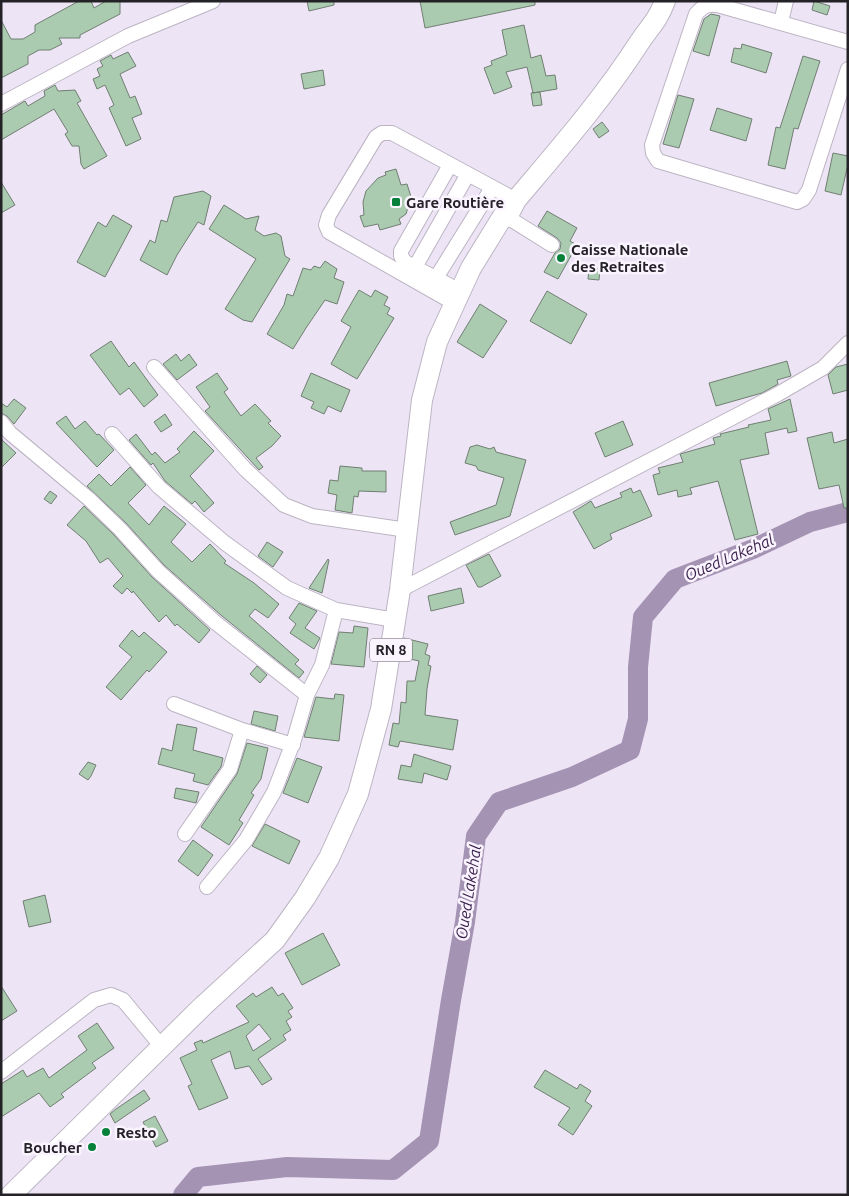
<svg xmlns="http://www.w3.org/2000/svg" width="849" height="1196" viewBox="0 0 849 1196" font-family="Ubuntu,sans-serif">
	<rect width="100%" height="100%" fill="#ede5f5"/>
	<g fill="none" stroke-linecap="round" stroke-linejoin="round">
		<path stroke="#a593b4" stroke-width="20" d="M183 1195 198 1177 287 1167 393 1170 429 1141 451 1000 465 922 476 836 499 802 572 777 630 750 638 719V667L643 617 675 579 753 549 810 522 848 512"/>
	</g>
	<path fill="#aacbaf" stroke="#717e73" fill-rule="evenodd" d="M79 1H91L94 8 106 1H120V14L80 35V38H59L62 44 50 50H39L28 56V64L1 78V20L11 39H23L35 32V25Z
		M307 1H334V5L309 11Z
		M420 1H535V5L425 28Z
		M814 1 830 6 827 15 812 10Z
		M711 14 720 16 709 56 693 51 704 19Z
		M524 25 531 58 541 55 546 76 555 75 557 89 533 93 527 67 506 72 512 87 494 94 484 68 492 65 491 61 507 55 502 30Z
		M742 44 772 53 766 73 731 62 734 48 741 49Z
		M128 52 136 66 120 74 130 98 135 96 142 114 132 118 141 139 126 146 109 108 114 105 105 85 97 89 93 79 100 76 97 69 103 66 100 61 111 55 113 59Z
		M803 56 820 61 798 129 794 128 785 169 768 165 776 127 780 128Z
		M323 70 325 85 304 89 301 74Z
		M55 85 58 91 75 90 81 101 77 103 107 156 84 169 81 164 79 146H72L65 134 68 132 54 109 1 140V115L25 101 28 106 45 96 44 91Z
		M540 92 542 105 533 106 531 93Z
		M678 95 694 99 679 148 663 144Z
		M717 108 752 119 746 141 710 130Z
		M602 122 609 131 599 138 593 129Z
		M833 153 848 156V164L841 195 825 191Z
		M396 169 401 185 407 184 413 203 409 204 406 214 399 219 401 224 380 230 378 224 364 227 360 216 364 215 363 202 366 191 378 178 386 175 385 172Z
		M1 182 15 205 1 213Z
		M203 191 211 196 204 225 198 222 177 255 167 275 140 260 150 240 155 243 161 220 167 222 174 197Z
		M224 205 246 219 259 216 255 230 264 236 276 233 281 236 285 256 290 259 252 322 243 320 225 309 256 259 209 229Z
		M547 211 577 228 570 241 577 245 558 279 544 272 555 253 560 249 561 243 557 238 538 226Z
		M113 215 132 226 105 277 77 262 98 222 106 227Z
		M325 261 337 269 334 278 344 282 337 304 325 300 306 328 293 349 267 334 284 305 287 294 293 296 303 268 311 270 314 266 320 268Z
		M589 267 600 269 599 280 588 279Z
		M359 290 371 297 375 290 388 297 384 305 390 308 387 314 394 318 357 379 331 364 351 327 341 321Z
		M547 291 587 314 571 344 530 321Z
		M480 304 507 321 483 358 457 342Z
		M111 341 129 367 134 362 158 395 144 407 129 388 120 395 90 355Z
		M176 354 181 361 189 354 197 365 177 380 163 364Z
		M787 361 791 376 777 380 778 384 762 393 716 406 709 383Z
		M848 364V390L833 394 828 375 836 367Z
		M217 373 228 389 224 392 241 416 255 404 271 421 268 423 281 436 272 446 256 458 263 467 259 470 205 411 210 407 196 387Z
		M311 373 350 390 341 412 328 406 324 414 311 408 314 402 301 396Z
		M14 399 26 408 14 424 7 416 1 413V403L7 407Z
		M790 399 797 431 788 433 787 428 765 433 769 454 740 460 758 534 735 540 718 481 690 488 692 494 678 497 677 490 658 495 653 475 660 473 658 468 683 462 680 454 715 444 713 438 721 436 720 434 749 427 748 425 771 420 768 409Z
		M165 414 172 425 161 432 154 422Z
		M66 416 75 429 85 421 97 435 99 434 114 450 97 467 56 423Z
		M623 421 633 445 605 457 595 433Z
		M194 431 214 451 190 476 214 503 204 512 195 501 192 504 165 481 153 463 151 465 129 440 136 434 152 455 155 452 165 463 180 452 177 449Z
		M832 432 834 443 848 439V508H844L839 485 819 489 807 438Z
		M1 436 2 440 16 453 1 468Z
		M477 445 490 449 494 447 496 452 526 460 510 516 455 535 450 522 496 505 504 478 478 470 476 466 465 463 470 447Z
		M340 466 362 468V471H386V492L359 491 358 497 354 496 352 513 335 510 337 495 328 493 330 480 338 481Z
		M130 467 146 485 128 503 149 525 164 506 186 524 171 542 192 562 210 544 226 561 224 563 254 583 279 604 268 618 255 609 249 616 299 660 295 664 304 672 299 678 222 616 164 565 126 523 87 486 99 474 111 486Z
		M631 488 633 493 640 490 652 516 610 534 612 539 594 549 573 512 591 501 595 508 622 497 620 493Z
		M50 491 57 496 51 504 44 499Z
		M84 506 114 535 152 577 210 630 199 643 177 624 175 626 166 615 159 622 133 591 132 593 127 588 122 594 113 586 123 576 108 558 100 563 86 541 67 525Z
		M267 542 283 552 273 567 258 556Z
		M489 554 501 576 481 587H478L466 565Z
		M328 559 329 560 322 593 309 588Z
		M461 588 464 603 431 611 428 596Z
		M299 603 317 611 305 628 320 638 314 649 290 633 296 624 289 618Z
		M354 626 368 628 364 667 331 664 339 632 353 633Z
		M132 630 139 637 144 632 167 652 149 672 147 670 121 700 106 687 132 657 119 646Z
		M404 638 428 644 425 654 430 656 428 665 431 666 427 689 425 715 458 720 453 750 400 741 398 747 389 745 393 723 399 724 401 702 406 703 407 681H415L419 661 401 657Z
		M257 666 267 675 260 683 250 674Z
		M335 694 344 695 339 741 304 737 316 697 334 699Z
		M254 711 278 716 275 731 251 724Z
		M177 724 197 728 193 750 223 758 221 767 208 785 193 781 195 774 158 764 162 748 172 751Z
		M247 743 268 748 261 779 251 793 254 795 239 820 243 823 229 845 201 827 237 774Z
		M414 754 451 766 447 780 424 773 422 783 398 779 401 765 411 767Z
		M297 758 322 767 308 803 283 793Z
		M88 762 96 765 91 776 88 780 79 774Z
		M176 788 199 792 196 803 174 798Z
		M265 824 300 841 289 864 252 846Z
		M193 840 213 855 198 876 178 861Z
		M45 895 51 922 29 927 23 901Z
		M323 933 340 965 302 985 285 953Z
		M1 986 17 1011 1 1021Z
		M272 987 278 996 283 993 293 1008 288 1011 292 1017 286 1021 291 1030 283 1035 286 1040 258 1059 272 1079 262 1085 249 1066 235 1069 230 1051 211 1060 228 1098 199 1110 188 1086 192 1084 180 1058 197 1050 194 1043 202 1040 203 1043 249 1022 236 1006 253 993 256 997ZM259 1024 271 1039 253 1051 246 1036Z
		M97 1023 114 1048 92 1063 96 1068 61 1094 64 1097 50 1107 39 1093 1 1117V1084L23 1070 27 1077 43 1068 49 1078 87 1050 78 1036Z
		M545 1070 577 1089 580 1084 591 1091 585 1101 592 1106 573 1135 558 1125 570 1108 534 1087Z
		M144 1090 150 1099 115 1123 110 1114 116 1109Z
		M155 1116 168 1141 156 1147 143 1122Z"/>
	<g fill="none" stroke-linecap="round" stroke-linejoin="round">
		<defs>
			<path id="minor" d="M781 22 786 1
				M848 42 721 6C709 3 704 5 696 14L652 145 653 153 658 161 797 202 803 199 809 190 848 69
				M1 104 128 36 213 1
				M450 165 401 251V256L405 262 460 291
				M507 217 552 245
				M415 267 468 174
				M436 278 492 188
				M454 303 329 232 326 225 329 215 376 137 382 133H392L516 200
				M154 367 245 469 284 505 312 516 407 530
				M1 422 10 433 89 499 120 529 158 571 216 623 307 695
				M112 434 159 487 225 543 287 588 336 610 395 620
				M400 590 778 394 823 368 848 343
				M174 704 242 730 293 745
				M185 834 230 769 242 730
				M207 887 246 840 274 792 294 740 307 695 322 665 336 610
				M1 1072 94 1000 111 995 123 1000 162 1047"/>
			<path id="highway" d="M11 1195 203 1006 275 940 305 898 329 858 358 794 381 709 400 590 422 400 437 342 471 268 503 216 507 217 516 200C559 149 603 99 639 43 650 26 657 22 665 1"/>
		</defs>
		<use href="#minor" stroke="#bcb4c3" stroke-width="16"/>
		<use href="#highway" stroke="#bcb4c3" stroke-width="22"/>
		<use href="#minor" stroke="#fff" stroke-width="14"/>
		<use href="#highway" stroke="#fff" stroke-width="20"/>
	</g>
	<g fill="#07813a" stroke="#f9f4fe" stroke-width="2">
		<rect x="391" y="197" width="10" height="10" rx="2.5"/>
		<circle cx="561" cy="258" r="5"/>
		<circle cx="106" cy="1132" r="5"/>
		<circle cx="92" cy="1147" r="5"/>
	</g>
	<g text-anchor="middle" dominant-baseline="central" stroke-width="5" stroke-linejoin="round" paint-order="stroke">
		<rect fill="#f9f4fe" stroke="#646068" stroke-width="1" x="370" y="638.5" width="42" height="23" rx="4"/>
		<g font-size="14" font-weight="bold" fill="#242127">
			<text x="391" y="650">RN 8</text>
		</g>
		<g font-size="15" font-weight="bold" fill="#242127" stroke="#f9f4fe" text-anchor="start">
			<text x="406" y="202">Gare Routière</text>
			<text x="571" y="249">Caisse Nationale<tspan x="571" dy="17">des Retraites</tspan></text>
			<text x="116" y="1132">Resto</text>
			<text x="82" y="1147" text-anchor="end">Boucher</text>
		</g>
		<g font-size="16" font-style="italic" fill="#391f4c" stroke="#f9f4fe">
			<text transform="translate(729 557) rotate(-23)">Oued Lakehal</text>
			<text transform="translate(468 892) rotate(-81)">Oued Lakehal</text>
		</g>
	</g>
	<rect width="849" height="1196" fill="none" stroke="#242127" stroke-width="5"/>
</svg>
